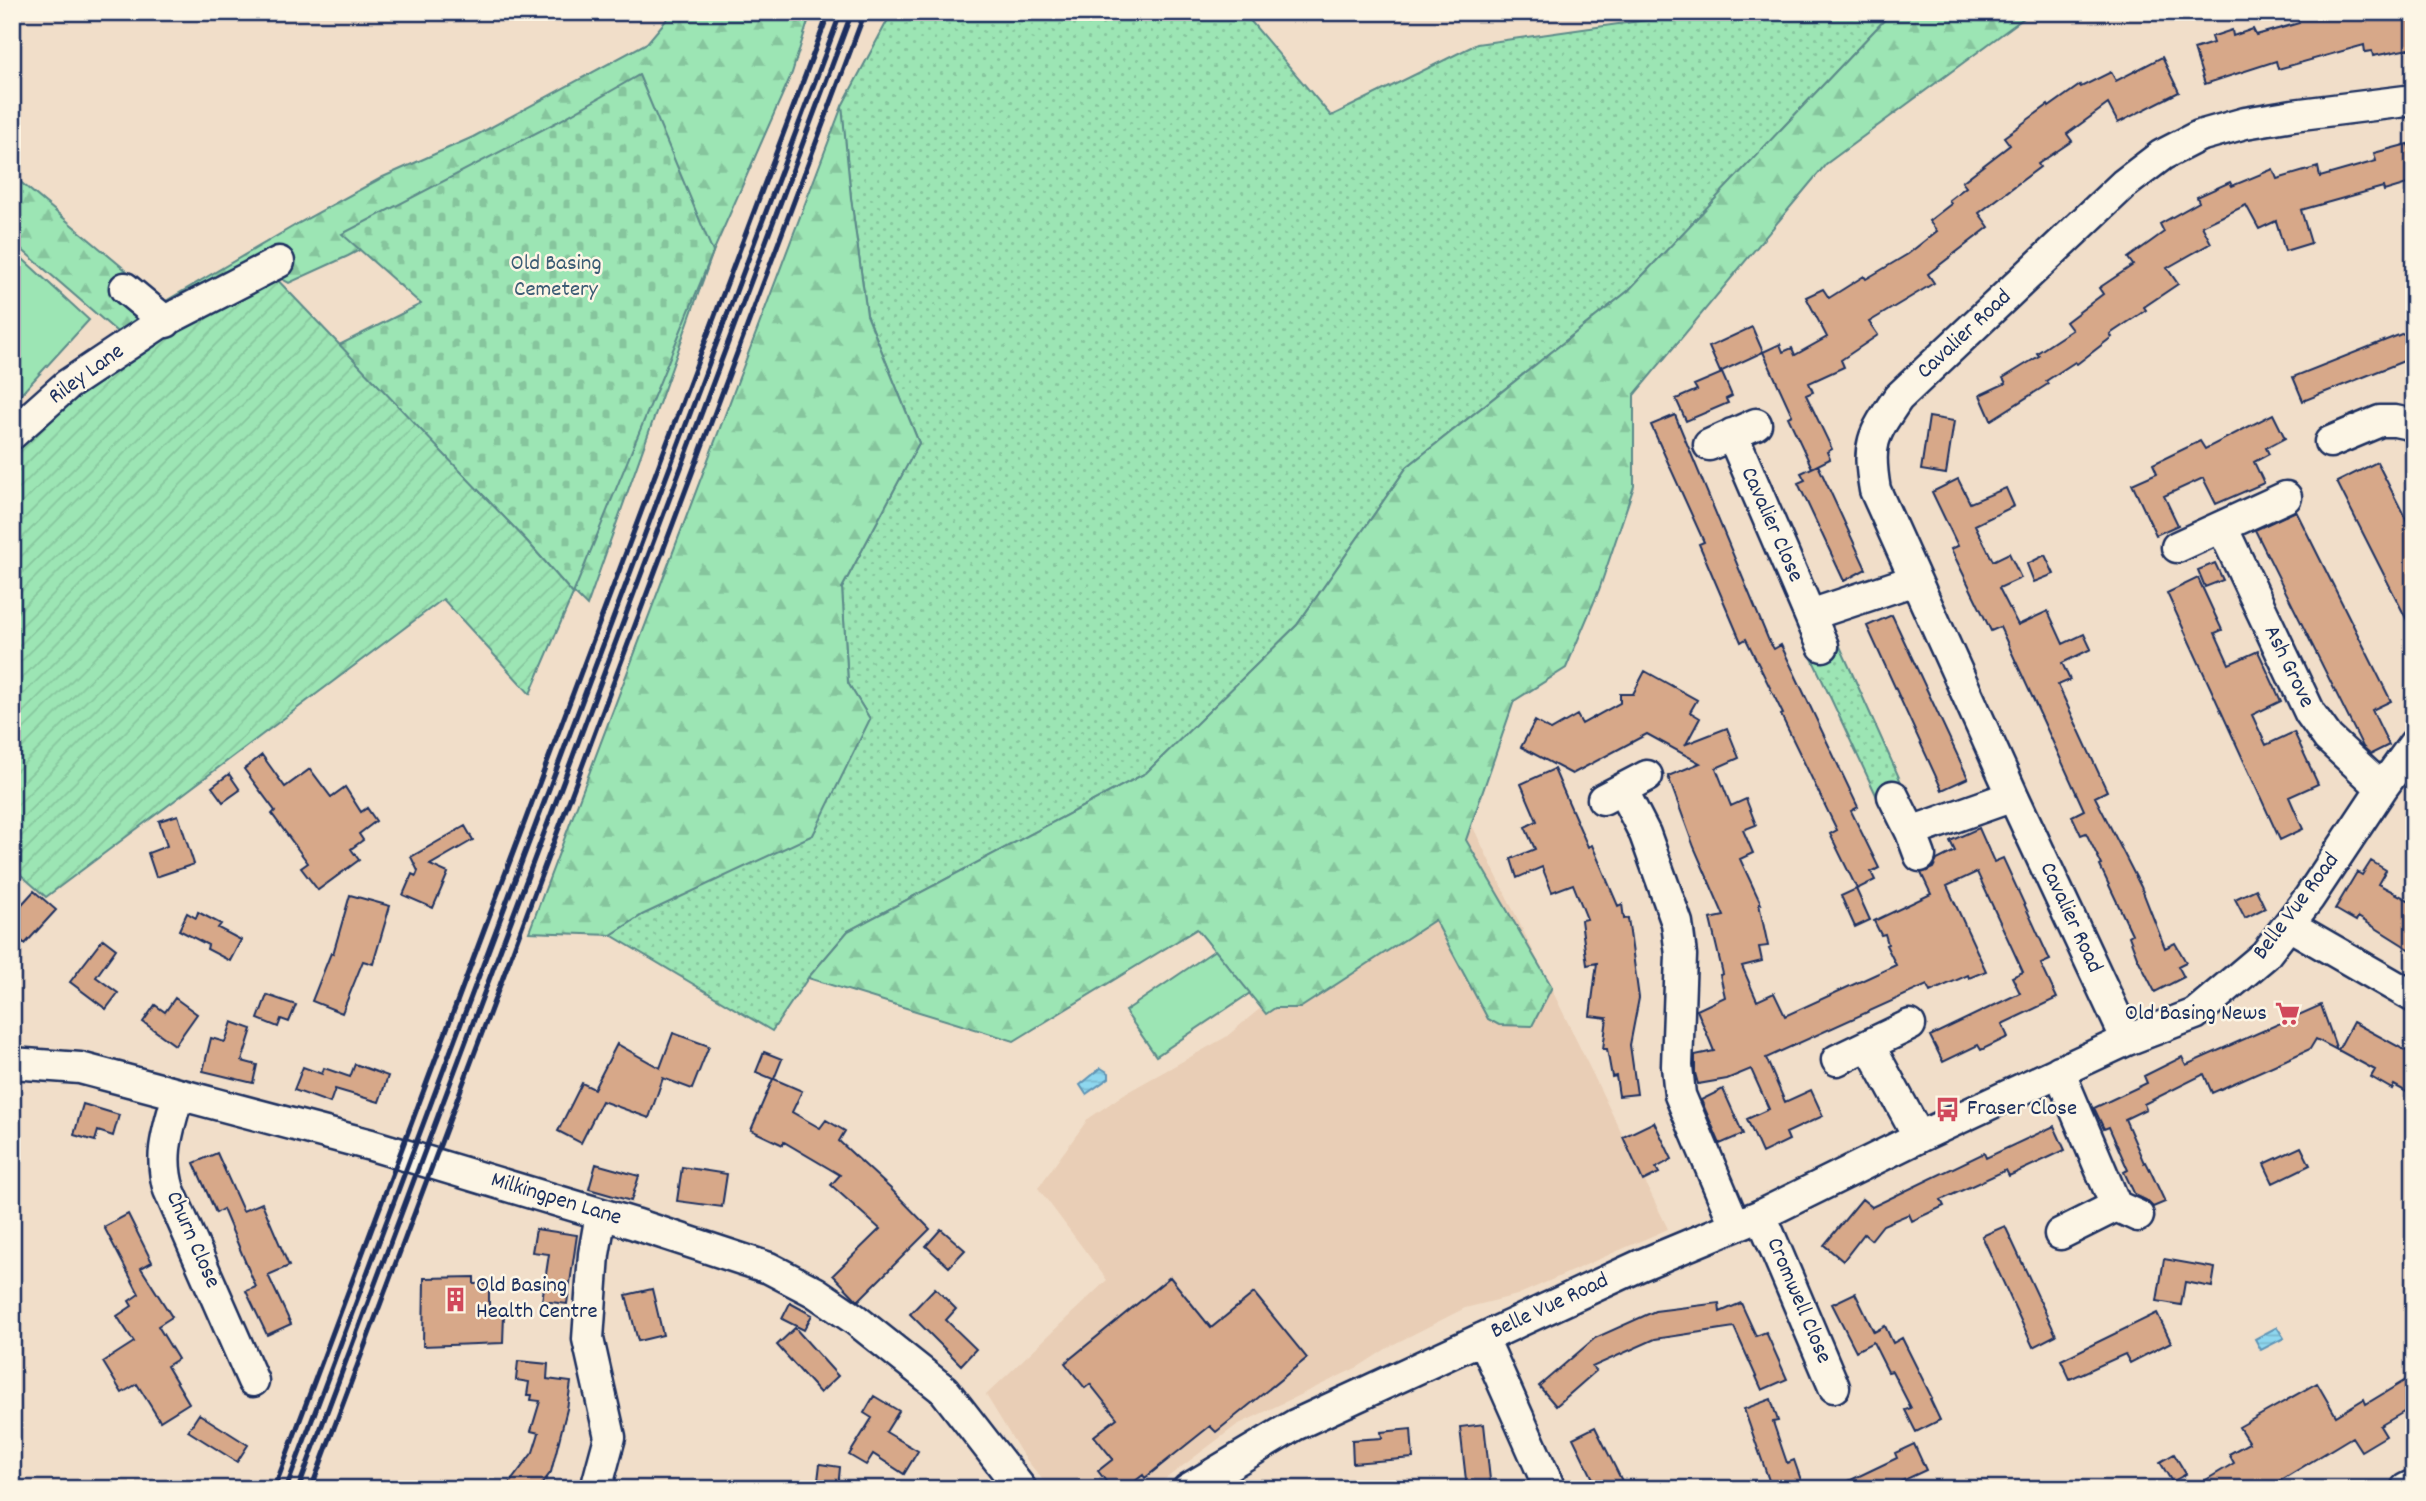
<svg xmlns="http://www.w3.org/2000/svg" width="2426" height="1501" viewBox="0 0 2426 1501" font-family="Dekko,sans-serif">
	<defs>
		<pattern id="grass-dots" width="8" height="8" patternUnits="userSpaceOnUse" patternTransform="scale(1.75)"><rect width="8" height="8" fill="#9ce5b4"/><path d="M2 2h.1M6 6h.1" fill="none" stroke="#86c59d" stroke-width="1.8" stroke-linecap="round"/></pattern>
		<pattern id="forest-firs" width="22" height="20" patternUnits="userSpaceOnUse" patternTransform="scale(1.75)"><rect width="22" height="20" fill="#9ce5b4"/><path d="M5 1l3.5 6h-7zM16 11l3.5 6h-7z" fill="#86c59d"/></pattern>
		<pattern id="cemetery-stones" width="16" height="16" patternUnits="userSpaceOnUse" patternTransform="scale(1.75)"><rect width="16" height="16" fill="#9ce5b4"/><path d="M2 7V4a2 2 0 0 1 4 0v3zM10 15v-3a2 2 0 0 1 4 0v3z" fill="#86c59d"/></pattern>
		<pattern id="garden-furrows" width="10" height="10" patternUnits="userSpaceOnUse" patternTransform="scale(1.75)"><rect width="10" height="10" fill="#9ce5b4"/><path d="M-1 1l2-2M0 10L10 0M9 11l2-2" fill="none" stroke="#86c59d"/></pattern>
		<pattern id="water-rules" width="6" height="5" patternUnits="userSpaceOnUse" patternTransform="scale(1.75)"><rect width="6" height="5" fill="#8ed7ef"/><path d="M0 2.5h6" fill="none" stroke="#7ab9cf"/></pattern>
	</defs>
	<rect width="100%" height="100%" fill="#f1dec9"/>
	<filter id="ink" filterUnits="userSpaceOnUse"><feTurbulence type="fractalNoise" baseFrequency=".0143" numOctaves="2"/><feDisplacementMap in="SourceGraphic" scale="14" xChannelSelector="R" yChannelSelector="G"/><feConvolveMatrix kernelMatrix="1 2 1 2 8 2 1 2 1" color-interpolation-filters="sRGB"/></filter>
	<g filter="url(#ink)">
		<path fill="#e9ceb6" d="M1470 821 1668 1229 1517 1295 1465 1308 1392 1345 1358 1367 1237 1425 1152 1489H1050L1022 1454 986 1395 1107 1280 1038 1188 1088 1119 1124 1094 1226 1037 1419 876Z"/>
		<path fill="url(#grass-dots)" stroke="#5c8a89" stroke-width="2" d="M892 12H1243L1331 116 1477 44 1703 12H1892L1628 291 1407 467 1297 625 1146 773 848 931 808 978 772 1031 611 935 642 915 870 719 848 683 842 588 919 443 867 315 851 198 842 106Z
			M1838 642 1906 793 1878 799 1808 650Z"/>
		<path fill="url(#forest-firs)" stroke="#5c8a89" stroke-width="2" d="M673 12H811L792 73 713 252 587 606 561 580 392 233 348 256 289 283 269 272 123 337 12 241V175L164 302 299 223 383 177 473 137 647 43Z
			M1892 12H2032L1826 164 1634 395V486L1599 590 1566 668 1514 701 1466 840 1552 987 1532 1026 1499 1025 1488 1019 1435 920 1300 1008H1275L1266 1014 1197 929 1014 1041 808 978 848 931 1146 773 1297 625 1407 467 1628 291Z
			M842 106 851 198 867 315 919 443 842 588 848 683 870 719 813 835 642 915 611 935 529 932Z"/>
		<path fill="url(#cemetery-stones)" stroke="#5c8a89" stroke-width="2" d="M639 75 713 252 573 594 526 540 339 345 421 304 342 234 559 121Z"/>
		<path fill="url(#garden-furrows)" stroke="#5c8a89" stroke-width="2" d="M270 272 526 540 573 594 530 694 443 599 46 897 12 867V447L73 393Z"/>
		<path fill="#9ce5b4" stroke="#5c8a89" stroke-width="2" d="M12 249 89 320 12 404Z
			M1215 950 1250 993 1156 1056 1125 1011Z"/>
		<path fill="url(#water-rules)" stroke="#6094b5" stroke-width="2" d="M1101 1068 1109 1073V1078L1086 1094 1080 1085Z
			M2277 1327 2284 1338 2261 1350 2255 1339Z"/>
		<path fill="#d7a889" stroke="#1b2f5e" stroke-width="2" d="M2296 12H2414V48L2373 56 2372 51 2365 52 2364 45 2278 69 2276 61 2205 84 2194 49 2213 43 2211 37 2232 30 2233 36 2253 29 2256 35 2299 23Z
			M2162 57 2179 92 2118 123 2108 104 2067 134 2072 141 2038 164 2040 167 1979 213 1989 227 1928 274 1934 283 1869 322 1878 335 1841 360 1844 367 1809 383 1813 392 1806 395 1832 449 1827 452 1830 459 1812 468 1788 417 1792 415 1763 352 1780 344 1783 352 1792 348 1795 355 1827 337 1806 297 1823 289 1829 298 1864 276 1866 279 1908 254 1937 231 1929 221 1951 204 1949 200 1966 187 1962 182 2010 145 2004 137 2048 105 2049 107 2080 85 2081 87 2111 72 2116 81Z
			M2408 144 2414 165V182L2384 191 2383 187 2301 210 2311 243 2285 251 2276 221 2259 229 2246 205 2202 226 2211 243 2167 268 2178 284 2144 307 2146 310 2110 334 2112 337 2077 364 2075 362 2046 381 2048 384 1991 420 1980 395 2006 383 2003 378 2039 356 2037 353 2072 330 2066 322 2103 294 2099 288 2133 265 2128 258 2164 232 2160 224 2199 202 2197 197 2230 182 2232 186 2273 169 2277 179 2318 167 2320 177 2376 161 2374 153Z
			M1752 327 1763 352 1720 372 1709 347Z
			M2414 329V357L2303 401 2293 377Z
			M1722 373 1732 396 1726 399 1728 403 1686 421 1676 399 1697 390 1694 385Z
			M2273 414 2285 438 2266 448 2269 454 2254 462 2264 483 2216 504 2203 478 2164 496 2178 525 2156 535 2132 484 2157 473 2153 464 2200 441 2205 449Z
			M1675 415 1769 641 1774 649 1781 645 1858 807 1851 811 1879 868 1871 872 1875 880 1857 889 1830 834 1837 830 1781 715 1783 714 1746 639 1741 642 1699 544 1704 542 1651 425Z
			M1929 417 1954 421 1946 474 1921 470Z
			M2377 462 2414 535V634L2337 482Z
			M1818 465 1866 569 1844 581 1798 483 1805 480 1801 473Z
			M1958 479 1970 503 2006 488 2014 506 1975 525 1993 561 2009 553 2021 578 1999 588 2018 625 2048 611 2063 644 2084 634 2091 649 2062 663 2070 680 2058 685 2107 791 2095 797 2141 887 2165 948 2175 943 2186 962 2178 966 2184 977 2155 992 2137 957 2129 936 2132 934 2100 866 2102 865 2086 833 2081 835 2072 816 2084 810 2035 703 2000 627 1991 631 1951 549 1958 546 1932 492Z
			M2296 511 2391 701 2372 710 2389 745 2371 754 2363 747 2255 530Z
			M2045 555 2054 574 2034 582 2027 564Z
			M2215 563 2223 580 2205 587 2198 570Z
			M2198 578 2222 630 2215 633 2229 664 2258 651 2281 701 2252 715 2266 745 2294 732 2318 784 2289 797 2303 829 2280 840 2167 593Z
			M1892 615 1968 778 1942 790 1867 626Z
			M1645 671 1697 700 1690 712 1700 718 1686 744 1727 728 1739 758 1716 768 1731 806 1746 799 1756 825 1743 830 1753 853 1740 859 1761 904H1759L1768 946 1759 947 1762 961 1742 966 1757 1001 1774 993 1785 1016 1896 965 1886 945 1888 944 1885 934 1881 935 1874 921 1931 894 1921 873 1933 868 1937 860 1955 851 1950 841 1979 828 1994 862 2003 858 2050 960 2041 964 2057 998 2002 1024 2008 1037 1981 1050 1978 1045 1943 1062 1930 1036 2020 993 2012 977 2023 972 1977 872 1947 886 1986 971 1969 978 1968 975 1930 992 1927 985 1766 1058 1785 1102 1811 1090 1823 1116 1786 1133 1789 1140 1762 1153 1747 1119 1769 1109 1751 1069 1727 1079 1698 1084 1695 1073V1055L1714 1051 1697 1010 1725 997 1720 975 1723 974 1710 919 1724 916 1694 847 1668 776 1700 763 1647 734 1572 774 1521 747 1535 721 1551 730 1577 715 1582 724 1620 703V694H1633Z
			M262 755 285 787 310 769 331 797 345 787 361 812 367 808 376 821 359 834 363 840 351 849 359 860 318 890 301 868 308 863 272 814 275 811 244 769Z
			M1554 769 1588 847 1592 845 1618 906 1622 904 1624 919 1628 918 1639 998 1630 1045 1637 1094 1619 1096 1616 1076 1612 1077 1607 1049H1603L1607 1018 1590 1016 1597 963 1587 965 1581 920 1587 919 1573 884 1552 892 1542 867 1517 878 1511 859 1535 849 1525 827 1537 821 1521 784Z
			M229 774 240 790 223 802 212 787Z
			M178 815 194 864 156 877 148 853 167 846 159 821Z
			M465 826 473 840 430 865 448 873 433 908 403 895 412 874 416 876 418 871 411 857Z
			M2371 861 2386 870 2378 884 2414 903V952L2358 917 2356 921 2335 909 2357 872 2362 875Z
			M1856 889 1870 920 1855 927 1841 896Z
			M2256 889 2265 908 2245 918 2235 899Z
			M34 891 56 910 25 944 12 932V915Z
			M350 895 390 906 373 964 363 961 342 1013 312 1001 331 953 333 954Z
			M198 912 221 924 218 928 241 940 230 961 207 949 208 945 179 930 187 913 196 918Z
			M103 939 116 949 96 977 118 993 106 1009 70 982Z
			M267 995 296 1005 289 1022 281 1019 278 1027 258 1019Z
			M175 998 197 1014 175 1045 143 1022 155 1005 165 1012Z
			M2321 1005 2337 1050 2316 1039 2310 1049 2212 1093 2204 1074 2144 1104 2146 1109 2125 1119 2144 1163 2146 1162 2150 1170 2165 1202 2153 1207 2146 1200 2135 1195 2124 1172 2128 1170 2109 1127 2104 1129 2094 1108 2147 1083 2144 1076 2182 1057 2186 1065Z
			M232 1022 252 1029 242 1061 257 1065 253 1083 203 1071 211 1038 225 1042Z
			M2353 1022 2414 1055V1096L2394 1085 2392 1089 2371 1077 2375 1070 2338 1050Z
			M673 1033 709 1046 692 1089 663 1078 649 1118 602 1101 581 1143 558 1131 582 1083 594 1089 617 1044 660 1068Z
			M764 1052 782 1059 774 1079 802 1091 792 1112 820 1128 826 1120 845 1131 839 1141 891 1189 930 1229 858 1301 833 1275 880 1229 831 1185 840 1175 784 1142 783 1145 751 1130 773 1079 756 1072Z
			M355 1064 388 1076 379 1102 335 1089 330 1103 294 1090 303 1067 322 1074 324 1068 350 1077Z
			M1723 1089 1743 1134 1720 1144 1701 1100Z
			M83 1104 119 1115 113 1136 98 1131 95 1141 74 1135Z
			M1654 1122 1672 1159 1656 1168 1659 1173 1643 1181 1623 1137Z
			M2054 1126 2065 1150 2009 1176 2006 1170 1941 1200 1944 1206 1912 1221 1909 1214 1883 1225 1871 1240 1864 1234 1843 1261 1824 1245 1862 1199 1872 1207 1984 1153 1986 1158Z
			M2301 1147 2310 1165 2273 1183 2264 1164Z
			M217 1153 243 1211 262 1203 289 1266 268 1275 291 1324 267 1335 246 1291 256 1287 223 1209 216 1213 194 1163Z
			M596 1164 639 1176 631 1201 589 1189Z
			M682 1167 727 1174 722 1207 677 1201Z
			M128 1214 152 1262 141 1268 172 1317 158 1326 178 1359 167 1366 189 1403 160 1421 137 1384 122 1393 103 1362 134 1342 117 1316 132 1306 129 1301 139 1294 104 1227Z
			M2005 1226 2056 1335 2033 1347 1982 1236Z
			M536 1229 577 1235 567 1304 542 1301 549 1254 532 1252Z
			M941 1229 965 1250 949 1267 926 1246Z
			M2164 1259 2215 1268 2212 1287 2185 1282 2181 1305 2157 1301Z
			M474 1277V1284H489V1315L504 1314 503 1343 423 1346 424 1278Z
			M1170 1277 1211 1328 1254 1293 1307 1358 1216 1432 1210 1426 1145 1478 1143 1475 1125 1489H1112L1098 1471 1113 1459 1094 1436 1117 1418 1090 1384 1085 1388 1065 1363Z
			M935 1288 956 1309 946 1320 976 1349 961 1365 910 1314Z
			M652 1289 663 1335 638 1341 626 1295Z
			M1855 1293 1874 1332 1885 1326 1893 1343 1902 1338 1932 1398 1930 1399 1940 1420 1916 1432 1905 1410 1911 1408 1892 1371 1888 1372 1873 1342 1856 1351 1832 1304Z
			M790 1303 812 1315 804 1330 782 1319Z
			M1719 1303 1720 1312 1741 1303 1756 1336 1766 1332 1787 1379 1762 1390 1734 1327 1655 1339 1592 1367 1596 1371 1556 1406 1539 1386 1595 1338 1655 1311Z
			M2157 1313 2171 1342 2130 1363 2125 1354 2070 1379 2061 1360Z
			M795 1328 838 1376 820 1393 777 1345Z
			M518 1361 548 1364 547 1379 571 1382 567 1409 551 1472 538 1489H505L533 1452 539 1433 531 1431 540 1401 531 1400 532 1395H527L529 1382 516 1380Z
			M2414 1375V1406L2380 1426 2386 1436 2361 1451 2352 1437 2278 1482 2282 1489H2191L2234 1463 2229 1454 2249 1443 2239 1427 2317 1383 2336 1416 2364 1399 2366 1404Z
			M874 1396 899 1411 886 1432 918 1451 904 1474 873 1454 866 1465 849 1455 872 1418 864 1413Z
			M1771 1399 1778 1421 1773 1422 1787 1463 1794 1460 1802 1483 1787 1489H1772L1744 1409Z
			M199 1414 248 1445 237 1462 188 1431Z
			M1484 1424 1491 1489H1467L1460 1427Z
			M1595 1427 1626 1489H1598L1573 1438Z
			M1411 1429 1413 1458 1353 1463 1352 1440 1382 1438 1381 1432Z
			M1914 1444 1926 1470 1885 1489H1832L1897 1458 1895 1453Z
			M2174 1454 2186 1474 2172 1482 2160 1462Z
			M820 1464 840 1467 838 1489H817Z"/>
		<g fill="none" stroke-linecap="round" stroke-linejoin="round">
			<defs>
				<path id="minor" d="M125 288 166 322
					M12 434 67 385 157 325 279 262
					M1732 434 1823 646
					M2330 442 2380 421H2395L2414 425
					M1709 445 1756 424
					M2222 527 2310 713 2328 738 2382 788
					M2177 547 2286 497
					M1810 615 1915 580
					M1622 789 1645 834 1677 923 1681 955 1677 1066 1680 1095 1735 1225
					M1893 796 1911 832 1920 856
					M1603 799 1647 776
					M1911 832 2013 796
					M2289 925 2414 997
					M2127 1040 2013 796 1875 490C1867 444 1872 436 1898 398L2124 184 2162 155 2199 136 2245 123 2293 115 2414 100
					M1869 1045 1919 1137
					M1837 1060 1910 1025
					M12 1063 80 1068 371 1145 635 1224 769 1268 815 1292 856 1320 944 1390 1021 1489
					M2059 1071 2116 1206
					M178 1094C169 1129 158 1154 169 1190L253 1381
					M1761 1215 1834 1387
					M2060 1234 2116 1206 2138 1216
					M1483 1338 1550 1489
					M596 1489 610 1437 588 1339 594 1254 601 1214
					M1188 1489 1295 1425 1641 1265 1761 1215 1919 1137 2127 1040 2195 1014 2265 955 2309 898 2382 788 2414 744
					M2406 1489 2414 1485"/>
			</defs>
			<use href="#minor" stroke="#1b2f5e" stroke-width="35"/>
			<use href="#minor" stroke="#fcf5e5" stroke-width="30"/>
			<path stroke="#1b2f5e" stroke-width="5" d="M274 1489 829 12
				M286 1489 841 12
				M298 1489 852 12
				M311 1489 865 12"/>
		</g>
	</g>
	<defs>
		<symbol id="supermarket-bare" viewBox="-9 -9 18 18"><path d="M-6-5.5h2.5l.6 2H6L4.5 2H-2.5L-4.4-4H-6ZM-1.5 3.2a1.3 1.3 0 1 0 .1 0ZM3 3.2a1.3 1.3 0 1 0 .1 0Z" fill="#d1495b" stroke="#fcf5e5" stroke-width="2.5" paint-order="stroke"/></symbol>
		<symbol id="bus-bare" viewBox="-9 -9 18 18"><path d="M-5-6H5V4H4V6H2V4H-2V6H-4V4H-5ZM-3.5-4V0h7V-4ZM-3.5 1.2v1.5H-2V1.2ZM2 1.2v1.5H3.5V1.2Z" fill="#d1495b" stroke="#fcf5e5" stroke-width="2.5" paint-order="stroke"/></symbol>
		<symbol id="building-bare" viewBox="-9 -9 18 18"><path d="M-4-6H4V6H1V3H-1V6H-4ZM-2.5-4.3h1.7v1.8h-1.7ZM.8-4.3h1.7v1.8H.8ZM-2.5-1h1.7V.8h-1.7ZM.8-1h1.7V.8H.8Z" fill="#d1495b" stroke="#fcf5e5" stroke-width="2.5" paint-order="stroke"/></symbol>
	</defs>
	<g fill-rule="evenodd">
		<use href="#supermarket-bare" x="2270" y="996" width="35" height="35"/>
		<use href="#bus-bare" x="1930" y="1092" width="35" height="35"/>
		<use href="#building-bare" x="438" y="1282" width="35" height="35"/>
	</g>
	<g text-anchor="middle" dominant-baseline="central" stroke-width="5" stroke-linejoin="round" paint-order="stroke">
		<g font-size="23" fill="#3b5c74" stroke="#fcf5e5">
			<text x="556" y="264">Old Basing<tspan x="556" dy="26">Cemetery</tspan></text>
		</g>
		<g font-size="23" fill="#1b2f5e" stroke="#fcf5e5">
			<text transform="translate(1965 335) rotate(-43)">Cavalier Road</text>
			<text transform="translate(87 375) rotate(-36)">Riley Lane</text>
			<text transform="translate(1771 525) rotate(66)">Cavalier Close</text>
			<text transform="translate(2288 667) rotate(64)">Ash Grove</text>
			<text transform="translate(2297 907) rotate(-53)">Belle Vue Road</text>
			<text transform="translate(2070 918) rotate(65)">Cavalier Road</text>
			<text transform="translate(556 1200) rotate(17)">Milkingpen Lane</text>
			<text transform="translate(192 1240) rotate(66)">Churn Close</text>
			<text transform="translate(1798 1301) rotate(67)">Cromwell Close</text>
			<text transform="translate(1550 1307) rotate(-25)">Belle Vue Road</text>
		</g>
		<g font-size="23" fill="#1b2f5e" stroke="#fcf5e5" text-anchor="start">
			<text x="2267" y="1014" text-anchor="end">Old Basing News</text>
			<text x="1967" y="1109">Fraser Close</text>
			<text x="476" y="1286">Old Basing<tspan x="476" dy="26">Health Centre</tspan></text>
		</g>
	</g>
	<rect width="2426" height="1501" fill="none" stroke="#fcf5e5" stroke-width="42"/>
	<rect x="21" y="21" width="2384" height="1459" fill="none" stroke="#1b2f5e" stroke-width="2.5" filter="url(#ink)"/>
</svg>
